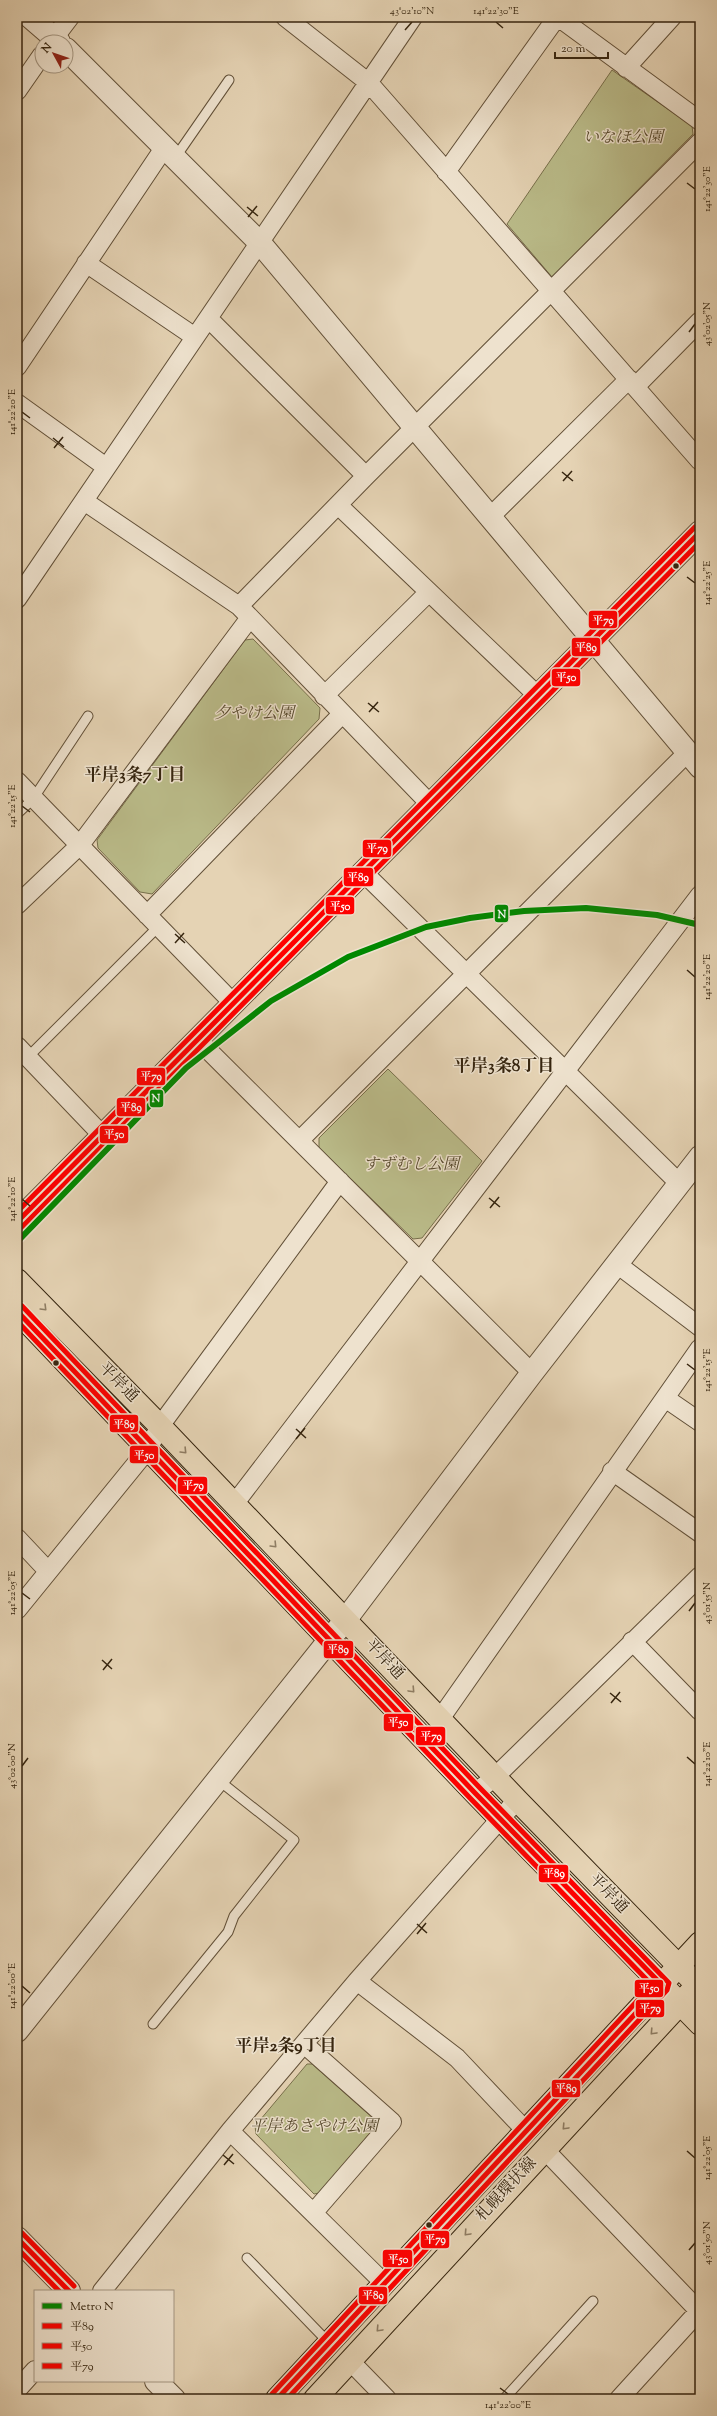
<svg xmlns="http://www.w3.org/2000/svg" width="717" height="2416" viewBox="0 0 717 2416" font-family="'Sorts Mill Goudy','Noto Serif JP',serif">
	<rect width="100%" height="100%" fill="#e5d3b4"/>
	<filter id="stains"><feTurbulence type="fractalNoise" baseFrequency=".005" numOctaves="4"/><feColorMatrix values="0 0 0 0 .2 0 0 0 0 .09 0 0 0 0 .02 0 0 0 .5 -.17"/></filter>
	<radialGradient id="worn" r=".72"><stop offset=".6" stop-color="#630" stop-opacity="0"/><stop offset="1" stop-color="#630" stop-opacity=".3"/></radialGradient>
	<path fill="#babb89" stroke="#78704c" d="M612 70 692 126 693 134 552 277 507 224Z
		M253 639 320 708 319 719 152 894 140 892 98 848 97 840 245 640Z
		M388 1069 482 1161 422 1238 413 1239 319 1148V1138Z
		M307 2064H312L375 2120 376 2126 319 2193 314 2194 256 2134 255 2126Z"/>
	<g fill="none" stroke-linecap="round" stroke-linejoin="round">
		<defs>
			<path id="service" d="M175 158 229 80
				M17 814 33 799 88 716
				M28 1057 158 927
				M153 2024 228 1932 234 1916 294 1840 217 1779
				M247 2258 329 2343
				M504 2399 593 2301"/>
			<path id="minor" d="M285 17 369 83 700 461
				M558 17 700 121
				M51 42 70 17
				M626 68 672 17
				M17 91 42 55
				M446 172 557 17
				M86 263 195 337
				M208 318 366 476
				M17 367 164 148
				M635 387 700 321
				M17 403 106 467
				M84 501 239 606 431 805
				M338 505 539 697
				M489 518 629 379
				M17 599 413 17
				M239 606 366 476 700 142
				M324 696 429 592
				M17 781 234 1004
				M364 873 680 1184
				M17 905 80 845 249 619
				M147 915 342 714
				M198 1040 532 1373
				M17 1046 103 1136
				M300 1140 687 753
				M617 1264 700 1327
				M665 1398 700 1422
				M612 1471 700 1533
				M235 1503 700 895
				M17 1538 48 1571
				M17 1610 148 1449 160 1426 340 1181
				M632 1641 700 1711
				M440 1719 700 1348
				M475 1793 495 1777 700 1576
				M357 1981 457 2058 526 2131
				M304 2044 392 2122 314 2212
				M230 2131 384 2283
				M544 2149 700 2312
				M102 2291 230 2131 357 1981 517 1800
				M350 2361 387 2399
				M17 2390 35 2370
				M619 2399 699 2311"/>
			<path id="tertiary" d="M30 17 59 42
				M66 49 260 243 700 767
				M17 1222 700 532
				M17 2031 346 1619 532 1373 700 1157
				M17 2238 69 2291
				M156 2381 174 2399"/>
			<path id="primary" d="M277 2399 700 1943
				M315 2399 700 1982"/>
			<path id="trunk" d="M17 1280 160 1426 517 1800 700 1988
				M17 1311 475 1793 700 2024"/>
		</defs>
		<use href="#service" stroke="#625038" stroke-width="11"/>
		<use href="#minor" stroke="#625038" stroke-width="20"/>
		<use href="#tertiary" stroke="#625038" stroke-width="24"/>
		<use href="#primary" stroke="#36250f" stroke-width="24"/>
		<use href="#trunk" stroke="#36250f" stroke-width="24"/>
		<use href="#service" stroke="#eee2ce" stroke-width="9"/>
		<use href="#minor" stroke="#eee2ce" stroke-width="18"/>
		<use href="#tertiary" stroke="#eee2ce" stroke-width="22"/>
		<use href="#primary" stroke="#e5d3b4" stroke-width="22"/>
		<use href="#trunk" stroke="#e5d3b4" stroke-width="22"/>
		<defs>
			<path id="bus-1" d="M17 1222 700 532
				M17 1311 475 1793 662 1985
				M17 2238 69 2291
				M277 2399 662 1985"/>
			<path id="bus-2" d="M22 1227 700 542
				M17 1321 470 1798 652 1985 272 2394
				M17 2248 59 2291"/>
			<path id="bus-3" d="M17 1212 695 527
				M22 1306 480 1788 669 1983 667 1990 287 2399
				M22 2233 74 2286"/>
		</defs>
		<use href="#bus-1" stroke="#eee2ce" stroke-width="8"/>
		<use href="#bus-2" stroke="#eee2ce" stroke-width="8"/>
		<use href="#bus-3" stroke="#eee2ce" stroke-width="8"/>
		<use href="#bus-1" stroke="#f00" stroke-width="5"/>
		<use href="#bus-2" stroke="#f00" stroke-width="5"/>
		<use href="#bus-3" stroke="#f00" stroke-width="5"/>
		<defs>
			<path id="metro-1" d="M17 1242 186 1068 271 1001 348 957 426 927 470 918 524 911 586 908 657 915 700 925"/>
		</defs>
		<use href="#metro-1" stroke="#eee2ce" stroke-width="9"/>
		<use href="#metro-1" stroke="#080" stroke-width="6"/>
	</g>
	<defs><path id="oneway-chevron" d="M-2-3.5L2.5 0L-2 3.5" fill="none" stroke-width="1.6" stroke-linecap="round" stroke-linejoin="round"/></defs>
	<g stroke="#8e7c62">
		<use href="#oneway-chevron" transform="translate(44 1308) rotate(45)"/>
		<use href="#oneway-chevron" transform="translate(184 1451) rotate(46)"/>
		<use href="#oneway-chevron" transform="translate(274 1545) rotate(46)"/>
		<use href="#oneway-chevron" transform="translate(412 1690) rotate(47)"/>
		<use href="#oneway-chevron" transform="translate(653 2032) rotate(133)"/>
		<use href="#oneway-chevron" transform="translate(565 2127) rotate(133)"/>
		<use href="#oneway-chevron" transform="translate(467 2233) rotate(133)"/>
		<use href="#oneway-chevron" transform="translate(379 2329) rotate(133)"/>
	</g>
	<path fill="none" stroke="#36250f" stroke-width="1.5" d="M496 22 503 28M405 30 412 22M687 183 695 189M247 207 258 216M248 217 257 206M689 332 695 324M22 412 30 418M53 438 64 447M54 448 63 437M562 472 573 481M563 481 572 471M687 577 695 583M368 703 379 712M369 712 378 702M22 806 30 812M175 934 185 943M175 943 184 933M687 970 695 977M489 1198 500 1207M22 1199 30 1206M490 1208 499 1197M687 1364 695 1370M296 1429 306 1438M296 1439 305 1428M22 1593 30 1599M689 1611 695 1603M102 1660 112 1669M103 1670 112 1659M610 1693 621 1702M611 1703 620 1692M687 1757 695 1764M22 1766 28 1758M417 1924 427 1933M417 1934 426 1923M22 1986 30 1993M687 2151 695 2158M223 2155 234 2164M224 2165 233 2154M689 2250 695 2243M500 2388 508 2394"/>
	<g fill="#36250f" stroke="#eee2ce" stroke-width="1.5">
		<circle cx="676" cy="566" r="3.5"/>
		<circle cx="56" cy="1363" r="3.5"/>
		<circle cx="429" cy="2225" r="3.5"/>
	</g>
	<g text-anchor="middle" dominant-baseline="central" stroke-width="3" stroke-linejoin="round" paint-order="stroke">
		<g font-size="16" font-style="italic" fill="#574a2e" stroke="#eee2ce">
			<text x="623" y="138">いなほ公園</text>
			<text x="254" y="714">夕やけ公園</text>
			<text x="411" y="1165">すずむし公園</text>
			<text x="314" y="2127">平岸あさやけ公園</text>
		</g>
		<g font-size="16" fill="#36250f" stroke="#eee2ce">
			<text transform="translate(118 1383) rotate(45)">平岸通</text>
			<text transform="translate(384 1660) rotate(47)">平岸通</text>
			<text transform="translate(608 1894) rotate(46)">平岸通</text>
			<text transform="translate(507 2190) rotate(-47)">札幌環状線</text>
		</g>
		<g font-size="17" font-weight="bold" fill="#36250f" stroke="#eee2ce">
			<text x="135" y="776">平岸3条7丁目</text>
			<text x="504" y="1067">平岸3条8丁目</text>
			<text x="286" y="2047">平岸2条9丁目</text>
		</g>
	</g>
	<g stroke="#eee2ce" stroke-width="1.5">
		<rect x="588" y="610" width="30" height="19" rx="4" fill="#f00"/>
		<rect x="571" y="637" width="30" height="20" rx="4" fill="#f00"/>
		<rect x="551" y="668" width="30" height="19" rx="4" fill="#f00"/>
		<rect x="362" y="839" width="30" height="19" rx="4" fill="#f00"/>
		<rect x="343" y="867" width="31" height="20" rx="4" fill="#f00"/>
		<rect x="325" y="896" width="30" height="19" rx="4" fill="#f00"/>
		<rect x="494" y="904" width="15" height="19" rx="4" fill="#080"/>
		<rect x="136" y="1067" width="30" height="19" rx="4" fill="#f00"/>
		<rect x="149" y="1089" width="15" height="19" rx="4" fill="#080"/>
		<rect x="116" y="1097" width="30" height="20" rx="4" fill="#f00"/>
		<rect x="99" y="1125" width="30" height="19" rx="4" fill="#f00"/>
		<rect x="109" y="1414" width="30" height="19" rx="4" fill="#f00"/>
		<rect x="129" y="1445" width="30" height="19" rx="4" fill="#f00"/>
		<rect x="177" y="1476" width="31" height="19" rx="4" fill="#f00"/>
		<rect x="323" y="1640" width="31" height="19" rx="4" fill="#f00"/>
		<rect x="383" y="1713" width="31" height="19" rx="4" fill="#f00"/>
		<rect x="415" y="1726" width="31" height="20" rx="4" fill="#f00"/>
		<rect x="538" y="1864" width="31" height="19" rx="4" fill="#f00"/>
		<rect x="634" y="1979" width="30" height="19" rx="4" fill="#f00"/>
		<rect x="635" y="1999" width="30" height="19" rx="4" fill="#f00"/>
		<rect x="551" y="2079" width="30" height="19" rx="4" fill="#f00"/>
		<rect x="420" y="2230" width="30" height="19" rx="4" fill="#f00"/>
		<rect x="382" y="2249" width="31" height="19" rx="4" fill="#f00"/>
		<rect x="358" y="2286" width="30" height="19" rx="4" fill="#f00"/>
	</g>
	<g font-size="11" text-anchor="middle" font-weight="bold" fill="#fff">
		<text x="603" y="624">平79</text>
		<text x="586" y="651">平89</text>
		<text x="566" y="681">平50</text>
		<text x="377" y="852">平79</text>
		<text x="358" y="881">平89</text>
		<text x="340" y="910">平50</text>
		<text x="502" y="918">N</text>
		<text x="151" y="1080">平79</text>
		<text x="156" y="1102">N</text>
		<text x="131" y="1111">平89</text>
		<text x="114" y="1138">平50</text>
		<text x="124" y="1428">平89</text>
		<text x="144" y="1459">平50</text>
		<text x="193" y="1489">平79</text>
		<text x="338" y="1653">平89</text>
		<text x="398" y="1726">平50</text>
		<text x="431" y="1740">平79</text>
		<text x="554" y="1877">平89</text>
		<text x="649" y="1992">平50</text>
		<text x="650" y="2012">平79</text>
		<text x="566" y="2092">平89</text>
		<text x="435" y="2243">平79</text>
		<text x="398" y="2263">平50</text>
		<text x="373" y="2299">平89</text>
	</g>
	<rect width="717" height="2416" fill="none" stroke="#e5d3b4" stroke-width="44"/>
	<rect x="34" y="2290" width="140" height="92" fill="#eee2ce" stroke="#a49682"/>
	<rect x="42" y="2303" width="20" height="6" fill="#008800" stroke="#a49682"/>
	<text x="70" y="2310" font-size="12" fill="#36250f">Metro N</text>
	<rect x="42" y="2323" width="20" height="6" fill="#ff0000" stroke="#a49682"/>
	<text x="70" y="2330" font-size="12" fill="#36250f">平89</text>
	<rect x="42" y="2343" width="20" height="6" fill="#ff0000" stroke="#a49682"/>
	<text x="70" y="2350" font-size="12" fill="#36250f">平50</text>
	<rect x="42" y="2363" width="20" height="6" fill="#ff0000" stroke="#a49682"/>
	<text x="70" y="2370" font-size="12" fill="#36250f">平79</text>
	<g transform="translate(54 54) rotate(310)"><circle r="19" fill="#eee2ce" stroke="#a49682"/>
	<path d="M0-3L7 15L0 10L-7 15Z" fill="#8f2418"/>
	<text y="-6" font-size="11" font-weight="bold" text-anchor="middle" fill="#36250f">N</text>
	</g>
	<path d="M555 52v6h53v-6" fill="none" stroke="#36250f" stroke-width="2"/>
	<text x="561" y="52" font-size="12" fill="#36250f" stroke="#eee2ce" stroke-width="3" paint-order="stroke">20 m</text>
	<rect x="22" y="22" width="673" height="2372" fill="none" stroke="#36250f" stroke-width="1.5"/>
	<g font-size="10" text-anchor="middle" fill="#36250f">
		<text x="412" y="14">43°02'10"N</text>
		<text x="496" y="14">141°22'30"E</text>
		<text transform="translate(706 189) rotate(-90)" y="4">141°22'30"E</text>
		<text transform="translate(706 324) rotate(-90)" y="4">43°02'05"N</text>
		<text transform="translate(11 412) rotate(-90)" y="4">141°22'20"E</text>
		<text transform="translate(706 583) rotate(-90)" y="4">141°22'25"E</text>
		<text transform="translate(11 806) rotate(-90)" y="4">141°22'15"E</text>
		<text transform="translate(706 977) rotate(-90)" y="4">141°22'20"E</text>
		<text transform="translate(11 1199) rotate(-90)" y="4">141°22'10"E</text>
		<text transform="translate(706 1370) rotate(-90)" y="4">141°22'15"E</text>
		<text transform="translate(11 1593) rotate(-90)" y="4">141°22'05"E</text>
		<text transform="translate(706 1603) rotate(-90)" y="4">43°01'55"N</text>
		<text transform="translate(706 1764) rotate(-90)" y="4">141°22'10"E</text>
		<text transform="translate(11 1766) rotate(-90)" y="4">43°02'00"N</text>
		<text transform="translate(11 1986) rotate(-90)" y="4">141°22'00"E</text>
		<text transform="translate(706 2158) rotate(-90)" y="4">141°22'05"E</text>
		<text transform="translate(706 2243) rotate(-90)" y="4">43°01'50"N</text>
		<text x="508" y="2408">141°22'00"E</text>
	</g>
	<rect width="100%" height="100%" filter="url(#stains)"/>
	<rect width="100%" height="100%" fill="url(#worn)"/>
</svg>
